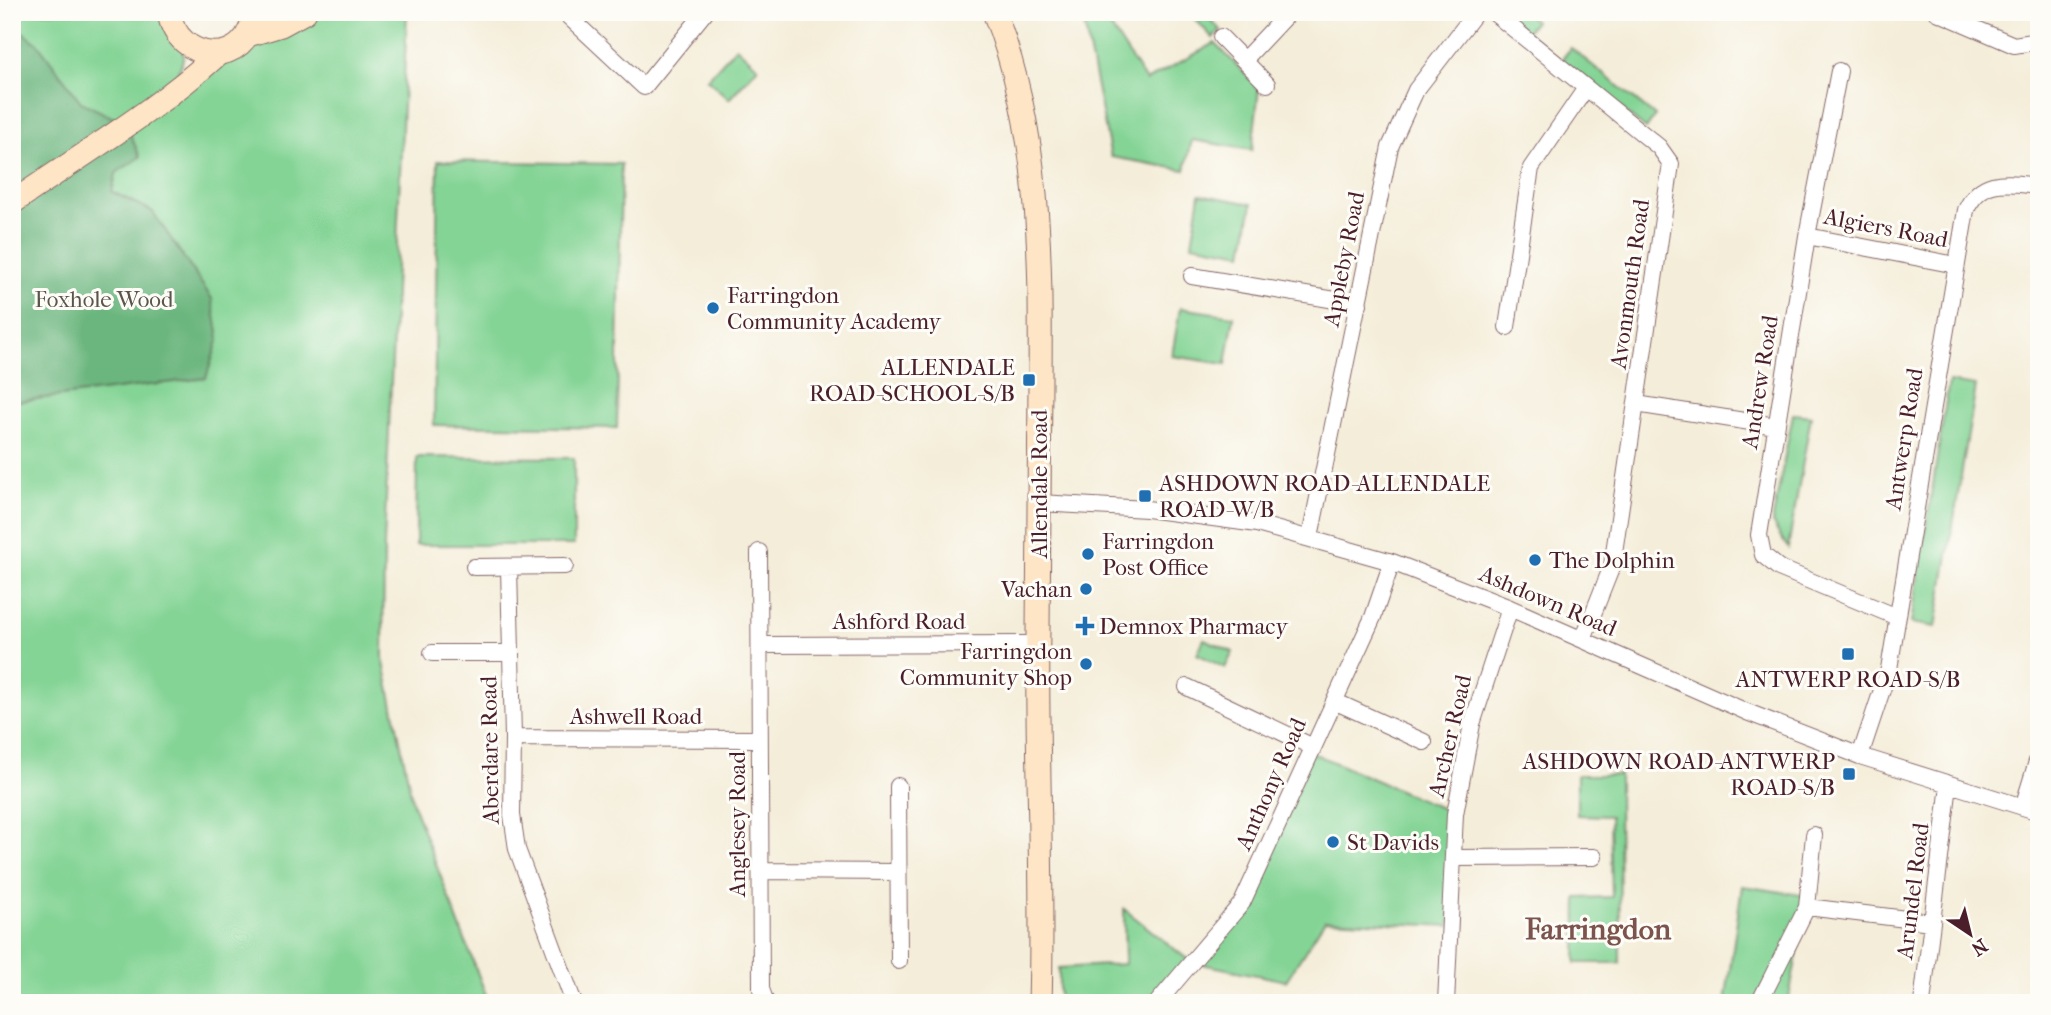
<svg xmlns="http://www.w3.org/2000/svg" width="2051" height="1015" viewBox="0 0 2051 1015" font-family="'IM FELL French Canon',serif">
	<rect width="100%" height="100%" fill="#fdfcf7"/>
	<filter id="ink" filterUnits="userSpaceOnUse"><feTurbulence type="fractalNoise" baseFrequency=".0143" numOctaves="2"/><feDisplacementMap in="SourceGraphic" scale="14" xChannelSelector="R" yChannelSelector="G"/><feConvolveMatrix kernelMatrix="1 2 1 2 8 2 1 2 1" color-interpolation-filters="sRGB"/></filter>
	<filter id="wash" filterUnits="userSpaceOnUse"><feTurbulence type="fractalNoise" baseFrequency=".00686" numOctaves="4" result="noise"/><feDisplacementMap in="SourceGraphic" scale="28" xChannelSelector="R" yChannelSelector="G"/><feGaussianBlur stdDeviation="1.57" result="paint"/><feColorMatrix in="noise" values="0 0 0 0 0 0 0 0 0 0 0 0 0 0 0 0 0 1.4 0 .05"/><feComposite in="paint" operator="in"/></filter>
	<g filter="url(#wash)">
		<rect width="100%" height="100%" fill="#f4edd9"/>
		<path fill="#84d495" stroke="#677a60" stroke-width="2" d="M12 12H166C191 51 188 55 166 96L305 12H407L384 545 383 658 413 804 489 1003H12V402L34 399 177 248 152 211 112 192 116 173 12 203 38 44 12 24Z
			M1101 12 1146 81 1215 43 1259 88 1252 150 1192 140 1185 170 1111 157 1082 13Z
			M1188 12H1203L1221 30 1213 38Z
			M1501 12H1525L1535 21 1526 32Z
			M736 47 758 67 729 99 707 79Z
			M1571 48 1655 116 1646 129 1561 60Z
			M438 161 621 164 617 428 434 425Z
			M1200 194 1252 204 1243 253 1192 244Z
			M1180 308 1234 316 1226 364 1172 356Z
			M1949 382 1976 386 1936 627 1911 623Z
			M1793 414 1811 416 1788 548 1772 523Z
			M417 457 574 458V545H416Z
			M1204 639 1233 652 1225 668 1197 654Z
			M1310 752 1455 814 1450 926 1325 920 1286 981 1192 962 1157 1003H1059V968L1125 964 1124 909 1191 962 1242 903Z
			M1577 775H1619L1620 963H1576L1577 898 1612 897 1610 816 1577 815Z
			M1742 886 1808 896 1788 1003H1725Z"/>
		<path fill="#6bb67e" stroke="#5a6a54" stroke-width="2" d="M12 24 38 44 81 102 126 124 140 157 116 173 112 192 152 211 212 299 219 338 206 378 12 402Z"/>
	</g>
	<g filter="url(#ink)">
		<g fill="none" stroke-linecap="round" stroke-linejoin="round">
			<defs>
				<path id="street" d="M1493 12 1659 147 1671 164 1612 566 1583 639
					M1937 12 2014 45 2039 41
					M568 16 644 87 705 12
					M1221 37 1267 84
					M1244 60 1289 12
					M1839 71 1807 236 1759 535 1763 555 1779 568 1897 617
					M1807 236 1956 265
					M1192 276 1359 304
					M1507 327 1531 168 1586 88
					M1636 404 1776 426
					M1039 503 1147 509 1257 524 1392 562 1510 608 1747 712 1860 756 2039 812
					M1310 537 1390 147 1416 90 1476 12
					M759 552 761 989 766 1003
					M474 567 565 566
					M760 645 1038 644
					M432 653H511L509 567
					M511 653 513 738 512 815 517 849 574 1003
					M1187 687 1313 747
					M1334 701 1424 742
					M513 738 759 739
					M1860 756 1889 669 1966 210C1982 176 2007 183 2039 186
					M898 786 899 961
					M2023 807 2039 755
					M1453 858 1594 857
					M760 871 898 872
					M1807 907 1931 922
					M1157 1003 1242 903 1373 617 1392 562
					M1446 1003 1455 814 1472 724 1510 608
					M1759 1003 1807 907 1814 835
					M1922 1003 1949 785"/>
				<path id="secondary" d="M169 12C176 63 249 71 254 12
					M994 12C1041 131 1041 257 1040 383 1040 466 1039 549 1038 632 1036 756 1044 879 1040 1003
					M248 35 281 25 305 12
					M12 203C80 156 157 110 217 55"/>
			</defs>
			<use href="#street" stroke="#866768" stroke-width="18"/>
			<use href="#secondary" stroke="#866768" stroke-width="25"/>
			<use href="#street" stroke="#fff" stroke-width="16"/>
			<use href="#secondary" stroke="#fde5c5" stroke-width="23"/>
		</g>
	</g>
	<g fill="#1f6fb2" stroke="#fdfcf7" stroke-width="2.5">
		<circle cx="713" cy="308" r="7"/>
		<rect x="1022" y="373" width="14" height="14" rx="3.5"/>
		<rect x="1138" y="489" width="14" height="14" rx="3.5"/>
		<circle cx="1088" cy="554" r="7"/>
		<circle cx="1535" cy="560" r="7"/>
		<circle cx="1086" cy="589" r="7"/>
		<path d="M1081.5 615.5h7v7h7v7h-7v7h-7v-7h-7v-7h7z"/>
		<rect x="1841" y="647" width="14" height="14" rx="3.5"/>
		<circle cx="1086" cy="664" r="7"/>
		<rect x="1842" y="767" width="14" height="14" rx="3.5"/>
		<circle cx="1333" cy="842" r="7"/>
	</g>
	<g text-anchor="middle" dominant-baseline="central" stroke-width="6" stroke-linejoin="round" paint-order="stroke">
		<g font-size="23" fill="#4a1f2b" stroke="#fdfcf7">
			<text transform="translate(1886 228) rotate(11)">Algiers Road</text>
			<text transform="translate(1344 259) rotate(-79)">Appleby Road</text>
			<text transform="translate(1630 284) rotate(-82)">Avonmouth Road</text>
			<text transform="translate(1760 382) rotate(-81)">Andrew Road</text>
			<text transform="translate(1904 439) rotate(-81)">Antwerp Road</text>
			<text transform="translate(1039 484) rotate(-90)">Allendale Road</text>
			<text transform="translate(1548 601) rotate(23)">Ashdown Road</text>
			<text x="899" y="621">Ashford Road</text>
			<text x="636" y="716">Ashwell Road</text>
			<text transform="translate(1450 736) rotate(-77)">Archer Road</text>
			<text transform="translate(490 750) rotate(-91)">Aberdare Road</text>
			<text transform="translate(1271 784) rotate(-66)">Anthony Road</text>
			<text transform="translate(737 824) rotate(-90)">Anglesey Road</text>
			<text transform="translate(1913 891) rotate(-83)">Arundel Road</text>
		</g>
		<g font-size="23" fill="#4a1f2b" stroke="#fdfcf7" text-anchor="start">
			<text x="727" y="295">Farringdon<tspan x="727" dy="26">Community Academy</tspan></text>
			<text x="1015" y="367" text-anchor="end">ALLENDALE<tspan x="1015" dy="26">ROAD-SCHOOL-S/B</tspan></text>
			<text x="1159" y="483">ASHDOWN ROAD-ALLENDALE<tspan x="1159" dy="26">ROAD-W/B</tspan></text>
			<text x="1102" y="541">Farringdon<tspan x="1102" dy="26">Post Office</tspan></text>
			<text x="1549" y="560">The Dolphin</text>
			<text x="1072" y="589" text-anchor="end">Vachan</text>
			<text x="1099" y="626">Demnox Pharmacy</text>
			<text x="1072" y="651" text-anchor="end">Farringdon<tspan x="1072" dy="26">Community Shop</tspan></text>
			<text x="1848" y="679" text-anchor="middle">ANTWERP ROAD-S/B</text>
			<text x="1835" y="761" text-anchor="end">ASHDOWN ROAD-ANTWERP<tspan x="1835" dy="26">ROAD-S/B</tspan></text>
			<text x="1347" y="842">St Davids</text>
		</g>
		<g font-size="23" fill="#5b554b" stroke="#fdfcf7">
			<text x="104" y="299">Foxhole Wood</text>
		</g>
		<g font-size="30" font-weight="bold" fill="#7d534d" stroke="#fdfcf7">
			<text x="1598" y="929">Farringdon</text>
		</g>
	</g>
	<rect width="2051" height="1015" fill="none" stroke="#fdfcf7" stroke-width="42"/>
	<g transform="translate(1970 934) rotate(145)" stroke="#fdfcf7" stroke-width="5" paint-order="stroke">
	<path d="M0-5L12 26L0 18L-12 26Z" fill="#4a1f2b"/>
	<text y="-10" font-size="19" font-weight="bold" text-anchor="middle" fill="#4a1f2b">N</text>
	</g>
</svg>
